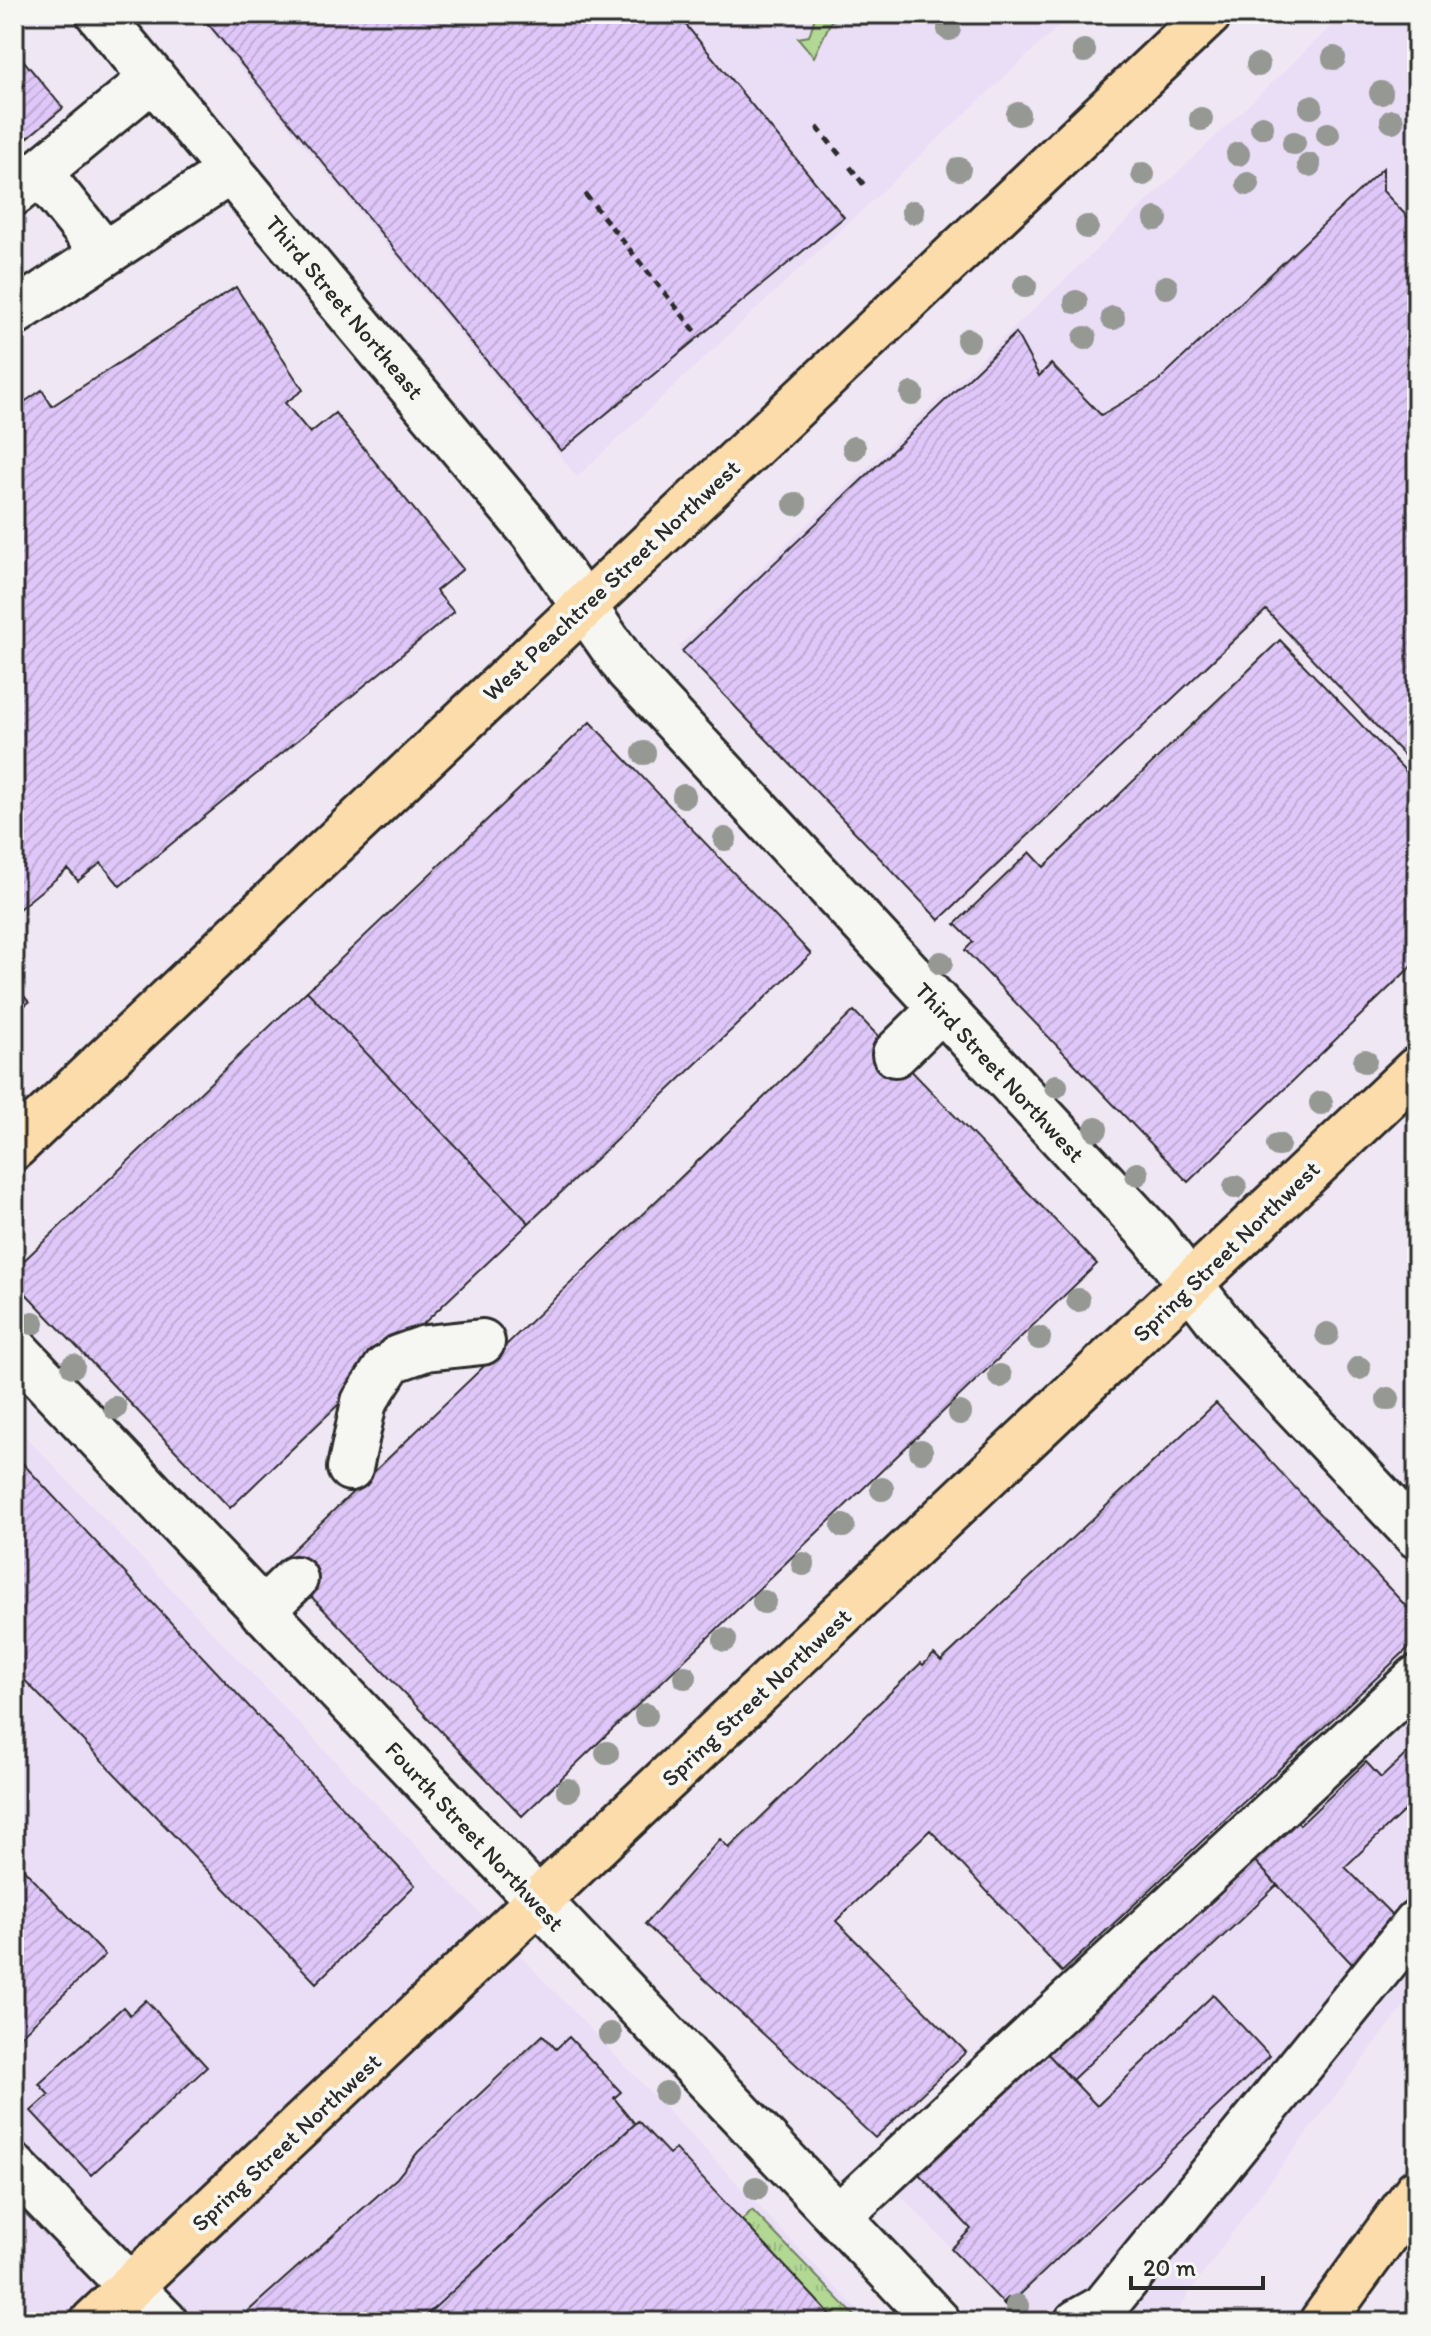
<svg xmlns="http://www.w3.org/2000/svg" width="1431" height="2336" viewBox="0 0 1431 2336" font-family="Itim,sans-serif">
	<defs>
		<pattern id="grass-tufts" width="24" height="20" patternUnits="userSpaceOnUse" patternTransform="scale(2)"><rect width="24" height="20" fill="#b2d894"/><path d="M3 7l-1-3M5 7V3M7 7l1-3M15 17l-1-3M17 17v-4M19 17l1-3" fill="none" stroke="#99ba80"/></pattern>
		<pattern id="building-hatch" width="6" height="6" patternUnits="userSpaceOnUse" patternTransform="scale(2)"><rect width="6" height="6" fill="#dfc8f9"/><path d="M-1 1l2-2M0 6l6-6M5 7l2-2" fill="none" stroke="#c0acd6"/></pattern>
	</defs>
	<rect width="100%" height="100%" fill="#efe8f4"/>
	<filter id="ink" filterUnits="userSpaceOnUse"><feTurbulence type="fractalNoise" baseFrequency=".0125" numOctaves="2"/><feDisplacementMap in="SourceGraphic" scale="16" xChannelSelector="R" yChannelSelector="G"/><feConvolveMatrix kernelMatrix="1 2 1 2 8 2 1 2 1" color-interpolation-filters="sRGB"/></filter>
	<g filter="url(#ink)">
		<path fill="#eadef6" d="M195 14H1072L577 477Z
			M1344 14H1417V769L1265 610 939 920 678 647Z
			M14 1424 461 1893 869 2322H14Z
			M1417 1696V1989L1250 2208 1169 2322H1014L1007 2307 897 2192Z"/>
		<path fill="url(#grass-tufts)" stroke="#6e8260" stroke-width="2" d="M816 14H852L831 21 814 57 798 38 809 36Z
			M752 2210 861 2322H837L742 2220Z"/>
		<path fill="url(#building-hatch)" stroke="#2b2b2b" stroke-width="2" d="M200 14H677L844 217 561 451Z
			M14 49 63 108 14 149Z
			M1383 168V191L1417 227V769L1266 610 939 920 682 651 1016 333 1039 376 1051 364 1101 415 1156 383Z
			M236 287 303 390 285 403 310 433 335 413 463 569 436 591 454 612 120 886 101 863 78 881 68 869 14 913V435L24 428 14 409 42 390 52 406Z
			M1280 640 1417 783V961L1188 1182 965 950 973 942 955 924 1030 852 1044 867Z
			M590 722 811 954 529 1223 307 991Z
			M14 984 29 1002 14 1014Z
			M307 991 529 1223 230 1508 14 1281V1270Z
			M854 1011 1097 1264 522 1816 279 1563Z
			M1216 1403 1417 1618V1640L1062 1972 930 1830 836 1921 966 2052 875 2138 645 1924 720 1839 729 1848 921 1663 923 1665 934 1654 941 1661Z
			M14 1454 415 1885 316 1983 14 1669Z
			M1417 1744V1821L1406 1809 1345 1867 1398 1921 1352 1964 1250 1856 1292 1816 1300 1825 1366 1762 1381 1778Z
			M1250 1856 1277 1885 1072 2080 1045 2051Z
			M14 1859 105 1955 14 2042Z
			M1213 1995 1270 2056 1007 2307 951 2249 971 2229 917 2172 1045 2051 1097 2106Z
			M146 2000 207 2067 91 2175 31 2111 49 2095 39 2084 123 2007 130 2015Z
			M543 2035 556 2049 569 2037 621 2092 614 2098 635 2124 419 2322H236L397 2178 418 2152Z
			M638 2121 669 2154 675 2149 837 2322H419Z"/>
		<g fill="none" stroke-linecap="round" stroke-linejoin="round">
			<defs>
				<path id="minor" d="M99 14 533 533 628 670 1154 1237 1233 1340 1417 1536
					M39 172 104 253
					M14 193 153 78
					M14 313 231 171
					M895 1054 941 1009
					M14 1348 938 2322
					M398 1358 426 1348 482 1342
					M350 1468 364 1402 386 1368
					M262 1611 295 1579
					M14 2167 165 2322
					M838 2217 1417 1678
					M1077 2322 1104 2307 1417 1922"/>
				<path id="major" d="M14 1147 1209 14
					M93 2322 1417 1069"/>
				<path id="highway" d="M1322 2322 1417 2191"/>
			</defs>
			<use href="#minor" stroke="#2b2b2b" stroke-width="50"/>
			<use href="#major" stroke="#2b2b2b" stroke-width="50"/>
			<use href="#highway" stroke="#2b2b2b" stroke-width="50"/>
			<path stroke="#2b2b2b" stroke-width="5" stroke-dasharray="8 6" stroke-linecap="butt" d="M817 127 843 159
				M850 167 864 185
				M585 194 700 337
				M1004 2304 1012 2296"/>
			<use href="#minor" stroke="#f6f6f2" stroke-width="44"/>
			<use href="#major" stroke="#fcdcab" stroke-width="44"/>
			<use href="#highway" stroke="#fcdcab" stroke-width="44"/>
		</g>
		<g fill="#969894">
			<circle cx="949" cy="29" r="12"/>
			<circle cx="1084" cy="51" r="12"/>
			<circle cx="1334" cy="58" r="12"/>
			<circle cx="1258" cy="65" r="12"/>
			<circle cx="1381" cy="93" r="12"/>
			<circle cx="1311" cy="107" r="12"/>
			<circle cx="1018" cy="114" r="12"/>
			<circle cx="1201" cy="119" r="12"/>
			<circle cx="1392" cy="121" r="12"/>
			<circle cx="1262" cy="127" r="12"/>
			<circle cx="1328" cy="134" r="12"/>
			<circle cx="1294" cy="143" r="12"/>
			<circle cx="1238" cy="154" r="12"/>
			<circle cx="1309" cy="165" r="12"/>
			<circle cx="959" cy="169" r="12"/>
			<circle cx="1143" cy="174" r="12"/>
			<circle cx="1248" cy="184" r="12"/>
			<circle cx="913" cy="212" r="12"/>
			<circle cx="1156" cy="219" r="12"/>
			<circle cx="1087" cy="227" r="12"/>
			<circle cx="1025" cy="286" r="12"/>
			<circle cx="1166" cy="287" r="12"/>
			<circle cx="1076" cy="302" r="12"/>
			<circle cx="1113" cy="318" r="12"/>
			<circle cx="1085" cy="338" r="12"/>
			<circle cx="968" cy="340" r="12"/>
			<circle cx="912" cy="394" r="12"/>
			<circle cx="854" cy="448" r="12"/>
			<circle cx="795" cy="504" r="12"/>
			<circle cx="644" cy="753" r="12"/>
			<circle cx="684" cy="796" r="12"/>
			<circle cx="725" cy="839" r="12"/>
			<circle cx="941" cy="963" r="12"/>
			<circle cx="1365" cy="1061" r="12"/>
			<circle cx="1056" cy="1086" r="12"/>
			<circle cx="1321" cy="1103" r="12"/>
			<circle cx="1096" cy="1129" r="12"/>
			<circle cx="1278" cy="1145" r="12"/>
			<circle cx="1137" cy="1174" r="12"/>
			<circle cx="1235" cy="1187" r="12"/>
			<circle cx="1078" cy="1300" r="12"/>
			<circle cx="33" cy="1323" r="12"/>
			<circle cx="1327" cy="1334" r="12"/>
			<circle cx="1039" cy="1338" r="12"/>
			<circle cx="73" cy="1366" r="12"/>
			<circle cx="1359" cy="1368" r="12"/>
			<circle cx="1000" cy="1376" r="12"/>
			<circle cx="1388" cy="1399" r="12"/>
			<circle cx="115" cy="1408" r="12"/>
			<circle cx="960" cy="1413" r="12"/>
			<circle cx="921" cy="1451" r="12"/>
			<circle cx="882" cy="1489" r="12"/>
			<circle cx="843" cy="1526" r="12"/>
			<circle cx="803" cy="1564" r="12"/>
			<circle cx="764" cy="1602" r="12"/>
			<circle cx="725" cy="1640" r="12"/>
			<circle cx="685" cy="1677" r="12"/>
			<circle cx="646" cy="1715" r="12"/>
			<circle cx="607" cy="1753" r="12"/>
			<circle cx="568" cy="1790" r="12"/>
			<circle cx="610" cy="2034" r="12"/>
			<circle cx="666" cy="2093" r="12"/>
			<circle cx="756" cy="2188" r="12"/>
			<circle cx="1017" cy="2306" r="12"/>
		</g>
	</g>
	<g text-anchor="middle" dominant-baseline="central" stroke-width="8" stroke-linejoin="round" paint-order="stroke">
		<g font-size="24" fill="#2b2b2b" stroke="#f6f6f2">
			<text transform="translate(345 307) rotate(50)">Third Street Northeast</text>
			<text transform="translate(611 580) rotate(-43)">West Peachtree Street Northwest</text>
			<text transform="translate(1000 1072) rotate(47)">Third Street Northwest</text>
			<text transform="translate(1226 1251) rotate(-44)">Spring Street Northwest</text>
			<text transform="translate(756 1697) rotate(-43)">Spring Street Northwest</text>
			<text transform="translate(475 1836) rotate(47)">Fourth Street Northwest</text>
			<text transform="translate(286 2142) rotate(-43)">Spring Street Northwest</text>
		</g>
	</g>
	<rect width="1431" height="2336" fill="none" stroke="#f6f6f2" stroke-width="48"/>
	<rect x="24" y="24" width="1383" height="2288" fill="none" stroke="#2b2b2b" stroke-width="3" filter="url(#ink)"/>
	<path d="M1131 2276v12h132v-12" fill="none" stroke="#2b2b2b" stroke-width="4"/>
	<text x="1143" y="2276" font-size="24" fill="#2b2b2b" stroke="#f6f6f2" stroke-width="6" paint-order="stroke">20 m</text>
</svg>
